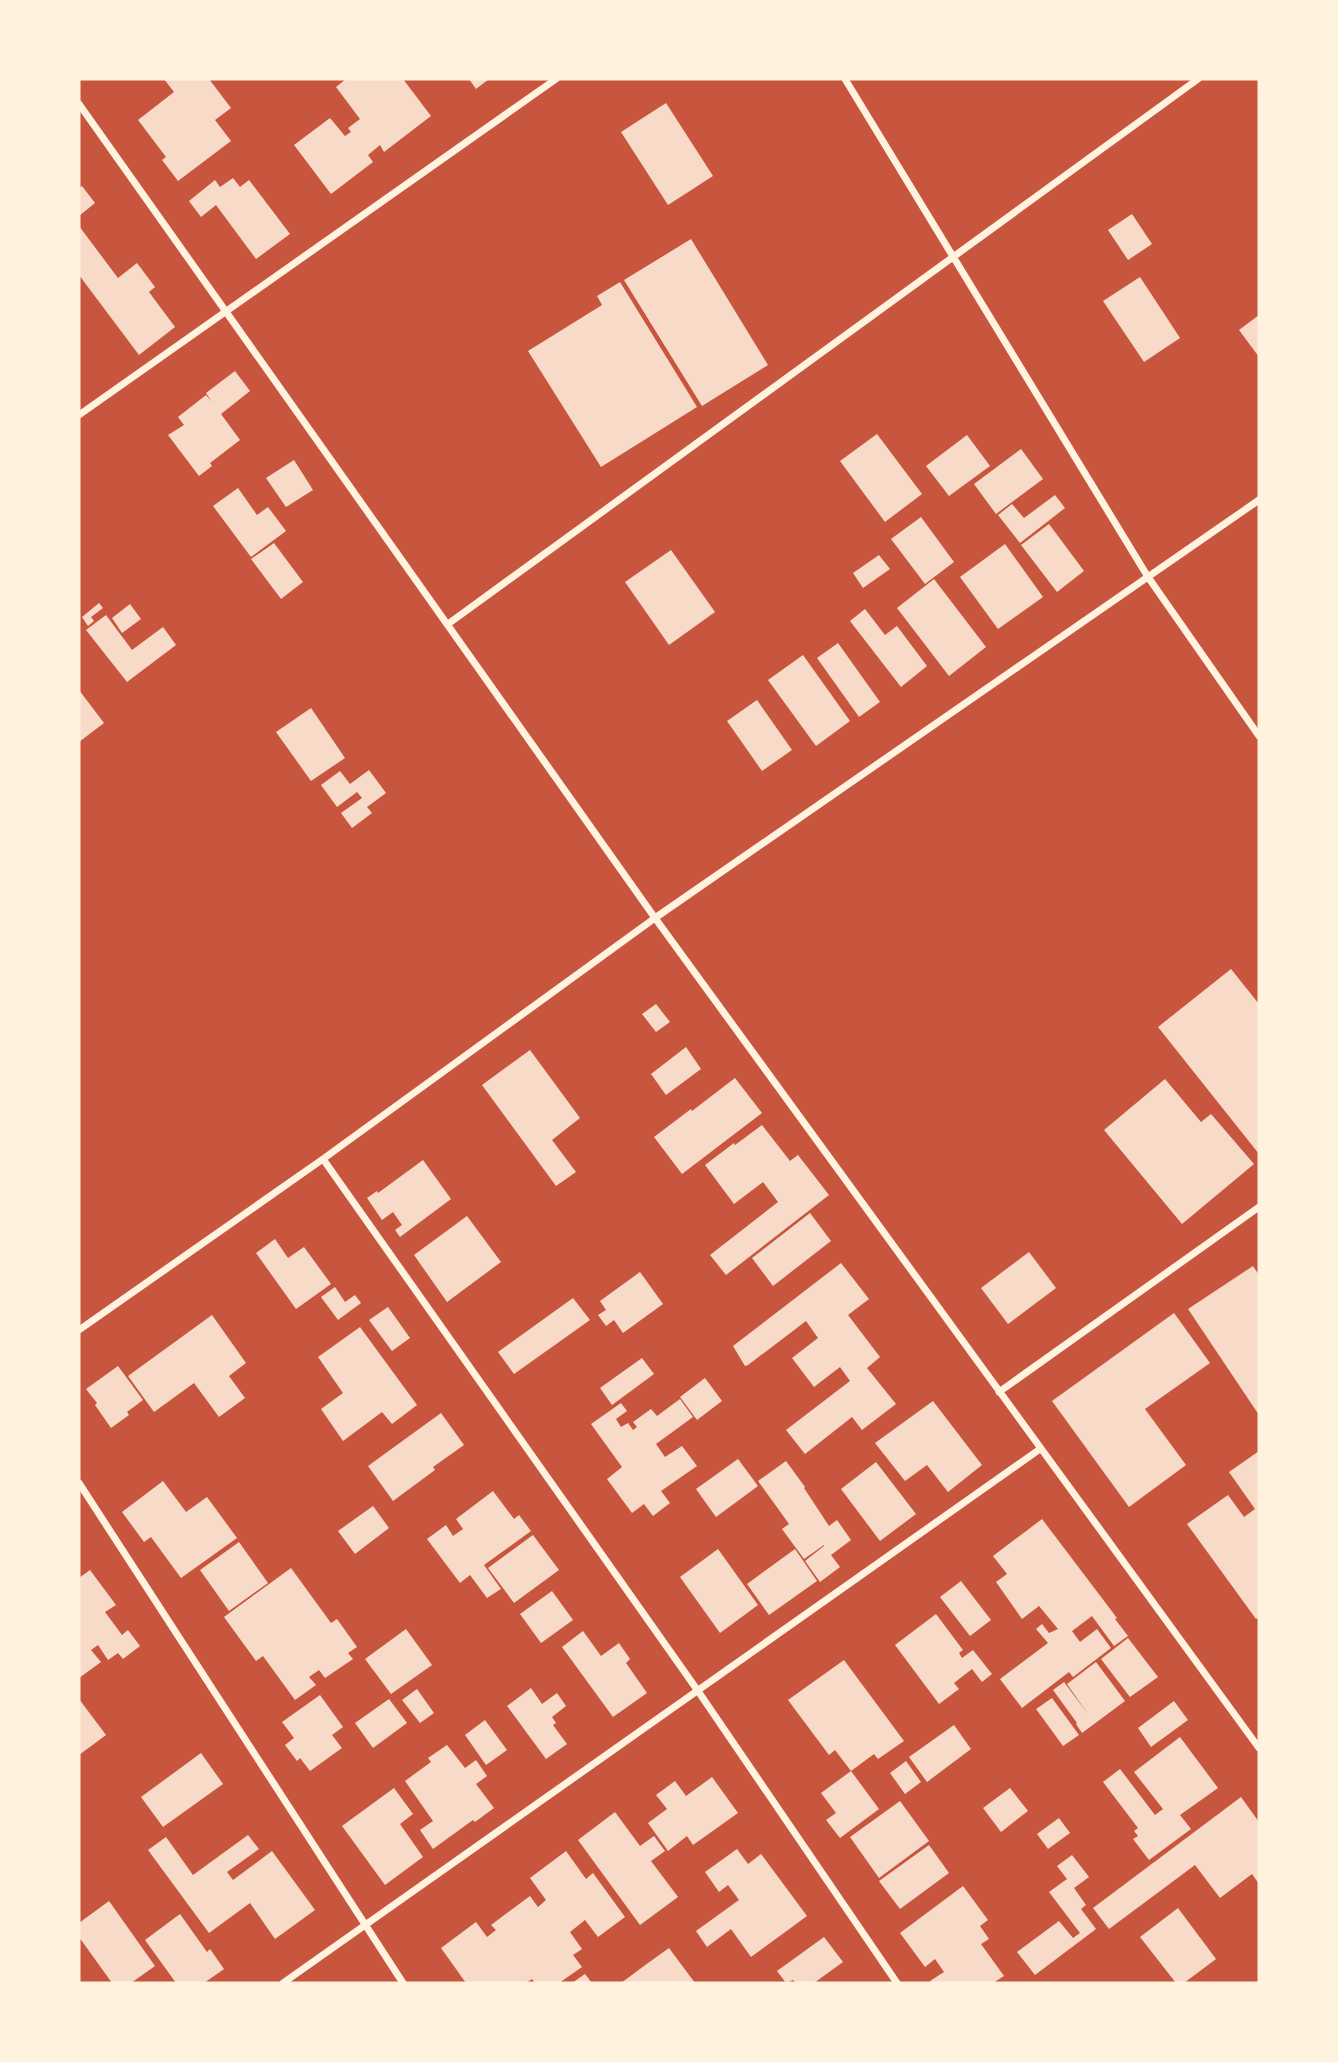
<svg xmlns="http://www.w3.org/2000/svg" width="1338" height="2062" viewBox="0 0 1338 2062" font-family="Literata,serif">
	<rect width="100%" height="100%" fill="#c8553d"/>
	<path fill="#f7dbc8" d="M164 79H209L231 108 215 120 231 141 178 181 162 160 166 157 138 120 174 92Z
		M346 79H403L431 116 384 152 380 145 368 155 373 162 331 194 294 145 330 118 345 136 351 132 348 128 360 119 336 87Z
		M469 79H489L476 89Z
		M666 103 713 176 668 205 621 132Z
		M233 178 240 187 249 180 290 234 256 259 216 205 201 217 189 201 215 180 220 187Z
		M82 186 95 203 79 216V188Z
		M1132 214 1152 244 1128 260 1108 230Z
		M79 226 118 278 137 263 155 287 149 292 175 327 139 355 79 275Z
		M691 239 768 365 702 406 624 280Z
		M1140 277 1180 338 1144 362 1103 301Z
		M620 282 697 407 601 467 528 351 602 305 597 296Z
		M1259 315V357L1239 330Z
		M235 371 250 391 221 414 240 440 210 463 212 466 199 476 168 435 184 425 178 417 206 395 212 402 206 393Z
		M877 434 922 494 885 522 840 461Z
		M967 435 990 466 949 496 926 466Z
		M1021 449 1043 479 996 514 974 484Z
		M294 460 313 490 286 507 266 478Z
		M238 488 257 515 268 507 286 531 251 557 213 506Z
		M1055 495 1065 508 1020 543 998 515 1012 504 1024 518Z
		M921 517 954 562 925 584 891 539Z
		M1049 524 1084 571 1057 592 1021 545Z
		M274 543 303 582 281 599 251 559Z
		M1005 544 1043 597 998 629 960 577Z
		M671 550 715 612 669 645 625 582Z
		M879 555 890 569 863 588 853 573Z
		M934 579 986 647 949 676 897 608Z
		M99 603 103 608 91 617 94 621 88 626 82 617Z
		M130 604 141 619 122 633 112 618Z
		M865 609 885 635 897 626 927 666 901 687 850 621Z
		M106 615 132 650 163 627 176 645 127 682 86 630Z
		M838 643 880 702 859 717 817 658Z
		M803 655 850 721 816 746 768 680Z
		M79 690 104 723 79 742Z
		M757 700 792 750 762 771 727 721Z
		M311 708 345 758 311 781 276 732Z
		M369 770 386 793 367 807 372 813 352 828 341 813 362 798 357 792 337 807 321 785 340 771 350 784Z
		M1231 969 1259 1004V1154L1158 1027Z
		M656 1004 670 1022 656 1032 642 1014Z
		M686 1047 701 1069 666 1095 651 1074Z
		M530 1050 580 1118 552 1140 576 1172 556 1186 482 1085Z
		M735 1078 762 1113 682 1174 654 1137 691 1109 692 1111Z
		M1165 1079 1201 1122 1211 1114 1254 1164 1182 1224 1104 1130Z
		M762 1125 790 1161 798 1155 829 1195 726 1275 710 1255 778 1202 763 1182 734 1204 705 1165 734 1143 735 1145Z
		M423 1160 451 1199 400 1237 395 1230 402 1225 393 1212 382 1220 367 1198 377 1191 378 1193Z
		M810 1213 831 1241 773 1286 752 1258Z
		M467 1216 501 1262 447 1302 414 1255Z
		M275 1239 288 1258 304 1247 331 1284 296 1309 256 1253Z
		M1029 1252 1056 1288 1008 1324 981 1288Z
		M841 1263 869 1299 848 1315 880 1357 867 1368 896 1404 862 1430 852 1417 805 1454 786 1430 850 1381 840 1367 814 1387 792 1358 818 1338 806 1321 748 1365 745 1366 733 1346Z
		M1253 1266 1259 1275V1415L1188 1309Z
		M640 1272 663 1304 623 1333 614 1320 606 1326 598 1315 606 1310 600 1301Z
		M335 1287 345 1302 355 1295 361 1303 338 1320 321 1297Z
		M573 1298 590 1320 514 1374 498 1352Z
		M388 1307 410 1338 392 1351 369 1320Z
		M1174 1313 1210 1363 1145 1409 1186 1465 1129 1507 1052 1401Z
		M212 1315 246 1363 229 1376 245 1398 219 1417 194 1383 154 1412 128 1376Z
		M360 1327 417 1405 392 1424 382 1412 343 1441 321 1409 343 1393 318 1357Z
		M642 1358 654 1374 612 1405 600 1388Z
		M118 1366 143 1400 127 1412 129 1415 111 1428 95 1405 97 1403 86 1389Z
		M705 1378 722 1401 697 1420 680 1397Z
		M680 1399 693 1417 656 1444 665 1457 682 1446 697 1466 661 1491 670 1503 653 1516 644 1504 632 1513 607 1479 622 1467 591 1424 621 1403 627 1411 616 1419 621 1427 628 1423 633 1430 637 1427 633 1422 651 1409 657 1416Z
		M933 1401 982 1465 948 1492 927 1465 905 1481 875 1443Z
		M441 1413 464 1445 433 1467 435 1470 393 1501 368 1466Z
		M1259 1451V1617L1256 1619 1187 1524 1228 1495 1244 1517 1255 1509 1229 1472Z
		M738 1459 758 1486 716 1517 696 1489Z
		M786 1461 805 1487 804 1488 829 1526 837 1520 851 1540 831 1555 840 1567 820 1582 805 1561 824 1546V1545L804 1559 782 1529 789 1524 758 1481Z
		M876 1462 916 1514 880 1541 841 1489Z
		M163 1481 186 1512 207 1497 237 1538 181 1578 151 1537 144 1542 122 1512Z
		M493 1491 514 1519 519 1515 531 1531 484 1565 501 1589 487 1598 470 1575 460 1583 427 1539 446 1525 453 1536 463 1529 456 1519Z
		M373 1506 389 1528 355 1554 338 1531Z
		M1042 1519 1117 1618 1115 1619 1128 1636 1114 1646 1092 1616 1072 1631 1080 1642 1097 1629 1111 1648 1073 1677 1069 1672 1022 1708 1000 1679 1048 1643 1036 1629 1042 1624 1049 1633 1058 1629 1039 1606 1022 1619 996 1582 1007 1574 993 1556Z
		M533 1535 559 1570 514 1603 488 1568Z
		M239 1542 268 1583 229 1611 200 1570Z
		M718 1549 758 1605 720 1633 680 1577Z
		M795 1549 817 1581 769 1615 747 1584Z
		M291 1568 331 1623 337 1619 357 1647 348 1653 353 1659 325 1678 319 1670 309 1677 316 1685 295 1700 263 1656 256 1661 224 1617Z
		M90 1570 116 1605 105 1612 122 1635 128 1630 140 1646 123 1659 118 1653 108 1660 98 1645 91 1650 101 1662 79 1678V1578Z
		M961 1581 991 1620 970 1636 940 1597Z
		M552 1591 573 1620 541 1643 520 1614Z
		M936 1614 963 1650 959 1653 962 1658 973 1650 992 1674 982 1682 972 1669 954 1683 959 1689 939 1704 895 1645Z
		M406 1629 432 1665 391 1694 365 1659Z
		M583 1631 601 1656 619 1643 630 1659 626 1663 647 1693 613 1717 562 1647Z
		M1128 1638 1158 1677 1130 1697 1101 1659Z
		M844 1660 904 1741 878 1759 874 1754 851 1771 879 1809 840 1838 826 1820 836 1813 821 1793 851 1771 835 1750 829 1755 788 1700Z
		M1096 1662 1125 1701 1082 1733 1076 1724 1077 1723 1053 1690 1064 1682 1088 1714 1067 1684Z
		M531 1688 542 1704 557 1693 566 1706 552 1717 556 1723 553 1725 567 1744 546 1759 507 1706Z
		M417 1689 434 1713 420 1723 402 1700Z
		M320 1695 343 1727 332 1735 342 1748 310 1771 300 1758 297 1761 285 1745 294 1738 282 1722Z
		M1052 1698 1079 1735 1063 1746 1036 1709Z
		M79 1699 106 1735 79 1755Z
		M389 1699 407 1723 373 1748 355 1723Z
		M1174 1701 1188 1720 1151 1747 1138 1728Z
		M485 1720 507 1750 486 1765 465 1735Z
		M954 1725 971 1749 927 1782 909 1757Z
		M1180 1737 1218 1788 1180 1815 1191 1829 1149 1860 1133 1839 1138 1836 1134 1831 1138 1828 1103 1782 1120 1769 1155 1815 1163 1809 1134 1772Z
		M447 1745 465 1768 476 1760 487 1776 476 1784 494 1808 475 1822 473 1820 433 1849 420 1830 433 1821 405 1781 431 1762 428 1758Z
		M201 1753 223 1784 163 1827 141 1797Z
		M906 1761 921 1782 905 1794 890 1773Z
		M712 1777 738 1813 693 1845 687 1836 668 1851 648 1823 667 1809 656 1795 675 1781 686 1796Z
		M394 1788 413 1814 400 1824 423 1857 385 1885 342 1826Z
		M1010 1788 1028 1811 1001 1832 983 1808Z
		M1241 1797 1259 1822V1884L1252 1874 1220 1898 1195 1865 1109 1929 1093 1908Z
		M900 1801 929 1841 879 1878 850 1837Z
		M615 1812 640 1846 654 1836 665 1851 651 1861 678 1897 640 1925 578 1840Z
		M1059 1818 1070 1833 1048 1849 1037 1834Z
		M248 1835 259 1849 227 1872 233 1880 272 1851 315 1910 275 1939 250 1903 209 1933 148 1850 166 1837 193 1875Z
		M929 1845 949 1873 900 1909 879 1881Z
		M737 1849 748 1864 761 1854 807 1916 751 1957 731 1929 707 1947 696 1931 739 1900 728 1885 719 1892 705 1872Z
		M566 1851 586 1879 593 1873 625 1917 598 1937 585 1920 570 1932 582 1949 573 1955 582 1967 559 1983H535L532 1979 526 1983H466L441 1948 476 1922 487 1937 496 1930 491 1925 530 1896 538 1907 546 1900 530 1878Z
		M1072 1855 1089 1877 1074 1888 1086 1905 1081 1909 1096 1929 1035 1975 1017 1952 1059 1921 1073 1938 1080 1933 1049 1892 1067 1879 1057 1866Z
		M963 1886 988 1920 980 1926 989 1939 981 1944 1004 1976 993 1983H931L930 1981 944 1972 935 1959 925 1967 900 1933Z
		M109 1901 155 1966 131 1983H112L79 1937V1923Z
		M1178 1908 1216 1959 1184 1983H1176L1140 1937Z
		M180 1914 207 1952 210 1949 224 1969 204 1983H176L145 1940Z
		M824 1937 843 1962 814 1983H796L793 1980 786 1983 777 1971Z
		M669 1948 695 1983H621L648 1963Z
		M585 1974 592 1983H572Z"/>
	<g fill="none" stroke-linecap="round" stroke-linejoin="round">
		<path stroke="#fff3e0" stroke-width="7" d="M845 79 1148 577 1259 736
			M79 104 655 918 1259 1748
			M79 415 556 79
			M448 624 1198 79
			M323 1159 698 1691 897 1983
			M79 1330 323 1159 655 918 1259 500
			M999 1392 1259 1207
			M79 1483 403 1983
			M283 1983 1040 1449"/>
	</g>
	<rect width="1338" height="2062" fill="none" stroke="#fff3e0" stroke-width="161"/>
</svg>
